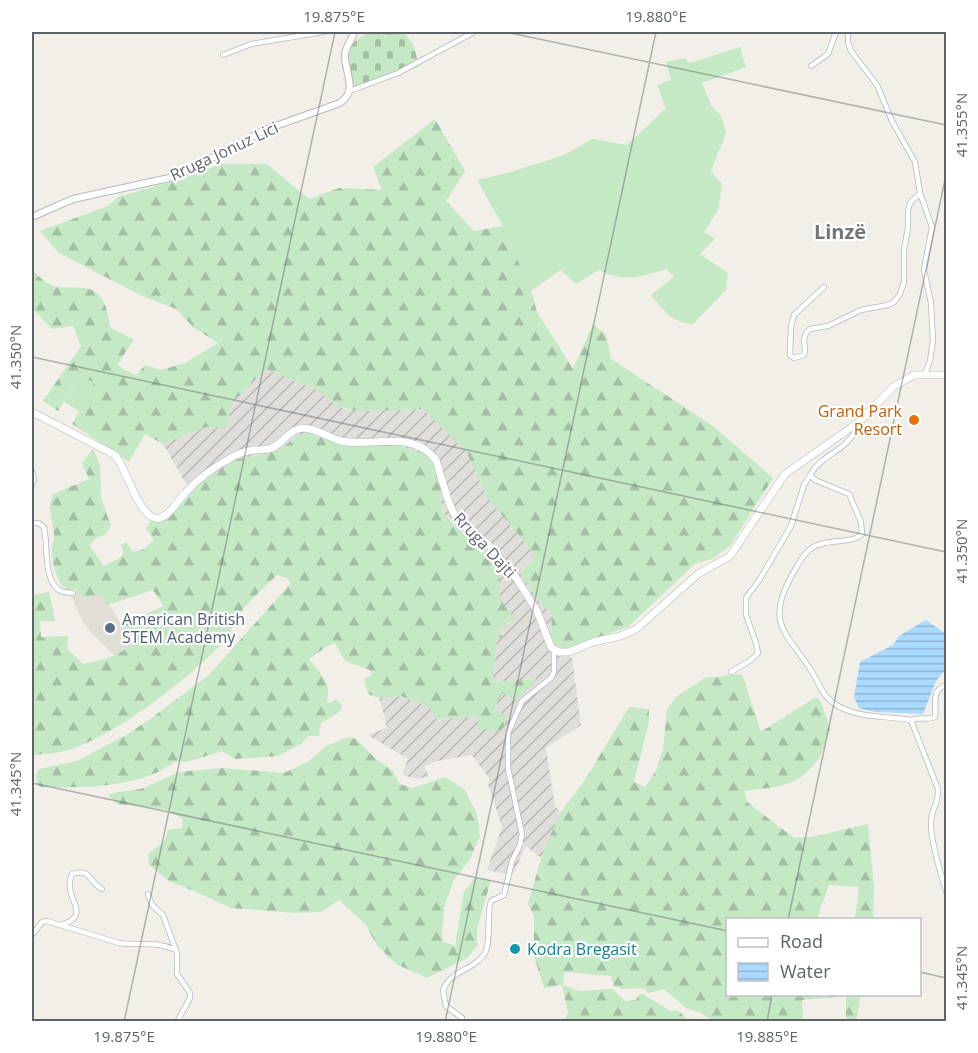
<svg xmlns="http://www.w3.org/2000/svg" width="978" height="1053" viewBox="0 0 978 1053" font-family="'Open Sans',sans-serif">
	<defs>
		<pattern id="industrial-furrows" width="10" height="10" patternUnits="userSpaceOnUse" patternTransform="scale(1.5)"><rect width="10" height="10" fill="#e0deda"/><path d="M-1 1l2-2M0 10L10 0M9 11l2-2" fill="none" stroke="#b9b8b5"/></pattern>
		<pattern id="forest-firs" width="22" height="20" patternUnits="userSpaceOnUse" patternTransform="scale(1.5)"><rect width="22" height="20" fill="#c5e8c5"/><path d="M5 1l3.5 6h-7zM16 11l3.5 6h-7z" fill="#a3c0a4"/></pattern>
		<pattern id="cemetery-stones" width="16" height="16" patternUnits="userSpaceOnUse" patternTransform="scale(1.5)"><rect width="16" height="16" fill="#c5e8c5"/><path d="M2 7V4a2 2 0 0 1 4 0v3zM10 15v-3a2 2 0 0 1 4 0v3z" fill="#a3c0a4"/></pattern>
		<pattern id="water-rules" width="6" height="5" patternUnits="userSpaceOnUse" patternTransform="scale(1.5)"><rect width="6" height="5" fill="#aadaff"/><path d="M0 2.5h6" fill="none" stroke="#8eb4d2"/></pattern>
	</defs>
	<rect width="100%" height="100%" fill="#f1efe8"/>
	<path fill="url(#industrial-furrows)" d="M266 369 316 389 339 407 349 410 357 411 423 409 466 451 487 497 536 556 538 600 552 614 551 634 554 645 572 658 581 725 546 748 555 807 561 812 541 858 526 846 513 875 487 870 502 827 488 784 491 781 472 755 437 761 424 766 429 776 417 779 402 775 408 759 368 735 386 728 385 718 379 698 401 696 431 708 435 719 478 717 494 709 502 692 536 679 492 682 497 646 494 638 498 628 517 620 504 609 497 585 500 575 485 551 456 527 443 512 438 473 348 444 297 435 281 449 265 454 237 459 200 483 193 491 185 482 163 444 206 427Z"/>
	<path fill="#e1ded6" d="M78 590 84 598 102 594 122 625 138 641 122 653 115 656 90 631 82 620 71 595Z"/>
	<path fill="#c5e8c5" d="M740 47 746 67 702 83 712 107 720 114 726 133 711 171 722 184 718 210 704 232 715 239 700 254 728 273 726 290 693 324C670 321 666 313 651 295L674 277 666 269C640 277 625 283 599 270L576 284 561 270 531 291 503 226 477 180 511 172 564 155 593 139 627 145 666 108 657 85 671 80 666 62 685 58 690 63Z
		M80 375 95 384 79 411 64 402Z"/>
	<path fill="url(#forest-firs)" d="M435 119 465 171 446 201 474 231 503 226 531 291 537 312 573 369 593 324 606 335 611 359 713 426 773 478 730 546 712 559 696 563 628 627 566 648H559L554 645 551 634 552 614 538 600 520 573 536 556 487 497 466 451 423 409 357 411 339 407 316 389 266 369 232 403 226 428 206 427 163 444 145 434 129 462 72 424 94 383 80 375 58 411 43 401 81 346 73 326 52 329 32 308V268C36 275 48 286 58 287 70 289 89 284 99 295 107 303 108 317 110 327L134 340 117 365 136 376 145 365 161 370 185 363 218 343 193 327 176 309 140 295 59 253 40 231 108 206 118 197 197 174 219 164H267L309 199 339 188 382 190 373 167Z
		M310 433 336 442 397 445 426 455 433 460 438 473 443 512 456 527 485 551 500 575C495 595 503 607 517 620L507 623 506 627 498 628 502 637 495 639 497 646 492 682 537 679 516 700 502 693 494 709 508 717 501 731 479 729 477 717 435 719 431 708 401 696 379 698 368 694 364 679 372 675 370 670 345 661 335 643 326 647 309 659C321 675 332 682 327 702L331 703 336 700 343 706 338 713 321 723 319 736H308L301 744 278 756 235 759 222 751 187 762 176 761C141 788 83 788 41 787L37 784 36 775 39 769 77 761 128 734 153 717 209 675 291 583 287 578 277 575C263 589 247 602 236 619 232 625 231 634 226 639 194 675 114 737 68 750 57 754 44 754 32 755V595L49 592 55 621H40L41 637 68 636 67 648 83 664C107 659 118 656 137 641L122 625 164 606 153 590 108 605 102 594 84 598 77 589 67 590C56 582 51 560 52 546 53 541 54 542 54 537 54 519 46 512 53 494L89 479 82 463 93 449 100 465 101 498 111 526 106 534 97 538 89 545 104 566 120 558 124 552 121 545 126 542 133 552 144 549 154 539 146 529 150 522 168 519 200 483 237 459 265 454 281 449 297 435Z
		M742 674 761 732 816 697 821 702 830 729C826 738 824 751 818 759 799 788 774 787 744 791L747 802 794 838 812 837 868 824 874 887 873 919H855L859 887 829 885 817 919 728 920V994L861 995 856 1021H846V996L802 1000 803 1021H713L701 1013 686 1008 664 989 648 993 644 988 622 989 614 986 611 976 564 972 563 985 579 991 613 989 625 1001 636 1000 639 994H643L670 1011 677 1010 690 1021H565L568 1013 562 985 544 988 534 956V917L528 903 544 849 561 812 585 780 629 707 649 709V722L634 782 645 787 656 771 663 750 667 709 677 696 705 678Z
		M349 737 356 739 376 759 392 770 400 784 412 788 445 777 464 789 477 814 480 836 470 859 454 880 445 904 442 931 443 941 455 946 464 892 475 878 491 880 477 929V946L467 958 427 978 396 964 377 945 365 924 339 900 321 912 294 913 231 908 194 891 169 881 149 865 148 854 164 842 168 830 182 828 183 819 167 810 150 807 117 804 108 795 118 792 141 789 179 772 222 768 284 773 308 762 326 746Z"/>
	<path fill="url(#cemetery-stones)" d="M372 32H404L414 46 419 67 354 87C348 59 340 44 372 32Z"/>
	<path fill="url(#water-rules)" d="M926 620 946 634V669L936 681 923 714 875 712 859 708 854 697 860 662 893 645 899 636Z"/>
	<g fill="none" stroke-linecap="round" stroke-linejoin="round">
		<defs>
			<path id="minor" d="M848 32V42L851 51 877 85 892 121 915 162 920 193 932 227 924 270 931 303 933 340 930 361 925 374
				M223 55 251 44 323 32
				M811 66 828 54 836 32
				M350 91 398 73 474 32
				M824 287 794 315 791 326 790 355 794 358 804 355 805 350 804 340 806 333 810 329 828 326 861 310 888 305 894 302 900 294 904 282V250L908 228V211L910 203 920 193
				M858 425C847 453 823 452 810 475L815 480 849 494 861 522 862 534C850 546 822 536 807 552 800 559 795 570 790 579 765 625 789 635 812 672 821 687 823 698 840 707 860 718 888 716 911 720
				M32 471 34 480 32 485
				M32 523H38L44 527C48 542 43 580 59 590 63 593 68 592 73 593
				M731 672 751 660 758 653 756 643 746 615V598L760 579 791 526 804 485 810 475
				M911 720 938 789C939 801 932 809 931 821 930 837 941 875 946 891
				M911 720C920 716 928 721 935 717 937 704 930 691 946 685
				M148 894 152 905 163 915 177 953V974L190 993V998L177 1022
				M61 925C95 914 61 899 72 874 92 868 88 882 102 889
				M32 935 42 922 47 921 119 943C141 946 153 940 176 950
				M462 1022V1018L446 1006 443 991C449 970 474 971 485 953 491 942 487 919 490 905L491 901 504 895 512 861 520 845 522 834 508 768V733L522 701 551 678 554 672V650"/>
			<path id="tertiary" d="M32 217 73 199 169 178 185 172 267 129 340 103C359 90 344 72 345 54 346 46 352 40 354 32"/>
			<path id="secondary" d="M32 412 115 455C127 469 138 516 156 518 158 519 162 518 164 516 173 511 178 500 185 493 197 480 214 467 229 459 237 454 245 451 254 450 260 450 267 450 272 448 284 443 289 429 303 428 317 428 328 438 341 441 372 448 411 428 436 460L448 500 453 512 462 524 487 543 517 579 537 611 551 647 559 652H569L593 642 620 636 635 630 698 574 730 556 785 474 859 422 893 387 914 375H946"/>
		</defs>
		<use href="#minor" stroke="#b5b8bc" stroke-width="6"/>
		<use href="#tertiary" stroke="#b5b8bc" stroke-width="8"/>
		<use href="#secondary" stroke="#b6babf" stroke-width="8"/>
		<use href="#minor" stroke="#fff" stroke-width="4.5"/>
		<use href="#tertiary" stroke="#fff" stroke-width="6"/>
		<use href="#secondary" stroke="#fff" stroke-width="7"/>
	</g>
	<path fill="none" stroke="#5f6368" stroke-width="1.5" stroke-opacity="0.45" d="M506 32 946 125M32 357 946 552M32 783 728 931M788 920 946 175M920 972 946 978M124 1022 335 32M445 1022 656 32M767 1022 772 994"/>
	<circle fill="#e8710a" stroke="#fff" stroke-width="2" cx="914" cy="420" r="6"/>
	<circle fill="#5c6f8a" stroke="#fff" stroke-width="2" cx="110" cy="628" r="6"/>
	<circle fill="#0f9aa8" stroke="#fff" stroke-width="2" cx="515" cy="949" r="6"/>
	<g text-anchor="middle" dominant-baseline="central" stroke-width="4.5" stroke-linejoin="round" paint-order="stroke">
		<g font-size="16" fill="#5f6368" stroke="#fff">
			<text transform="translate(224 151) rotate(-25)">Rruga Jonuz Lici</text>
			<text transform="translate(485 545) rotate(47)">Rruga Dajti</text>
		</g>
		<g font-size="16" fill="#c56008" stroke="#fff" text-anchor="end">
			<text x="902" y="411">Grand Park<tspan x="902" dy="18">Resort</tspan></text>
		</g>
		<g font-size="16" fill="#4e5e75" stroke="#fff" text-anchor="start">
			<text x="122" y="619">American British<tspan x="122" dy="18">STEM Academy</tspan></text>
		</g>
		<g font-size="16" fill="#0d838f" stroke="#fff" text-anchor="start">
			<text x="527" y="949">Kodra Bregasit</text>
		</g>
		<g font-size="20" font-weight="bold" fill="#70757a" stroke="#fff">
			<text x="840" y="231">Linzë</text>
		</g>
	</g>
	<rect width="978" height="1053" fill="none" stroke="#ffffff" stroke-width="66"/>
	<rect x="726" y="918" width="195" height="78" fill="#ffffff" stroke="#bfc1c3" stroke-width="1.5"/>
	<rect x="738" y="938" width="30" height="9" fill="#ffffff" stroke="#bfc1c3" stroke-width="1.5"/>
	<text x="780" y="948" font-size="18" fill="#5f6368">Road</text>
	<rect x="738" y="963" width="30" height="18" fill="url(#water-rules)" stroke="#bfc1c3" stroke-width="1.5"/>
	<text x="780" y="978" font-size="18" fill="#5f6368">Water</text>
	<rect x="33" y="33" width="912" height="987" fill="none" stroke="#5f6368" stroke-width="2"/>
	<g font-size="15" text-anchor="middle" fill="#5f6368">
		<text x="334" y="22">19.875°E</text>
		<text x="656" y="22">19.880°E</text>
		<text transform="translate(962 125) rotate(-90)" y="5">41.355°N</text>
		<text transform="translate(16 357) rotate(-90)" y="5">41.350°N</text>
		<text transform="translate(962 551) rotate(-90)" y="5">41.350°N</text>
		<text transform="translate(16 784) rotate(-90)" y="5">41.345°N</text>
		<text transform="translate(962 978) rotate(-90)" y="5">41.345°N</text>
		<text x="124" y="1042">19.875°E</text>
		<text x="446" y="1042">19.880°E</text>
		<text x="767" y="1042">19.885°E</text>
	</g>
</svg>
